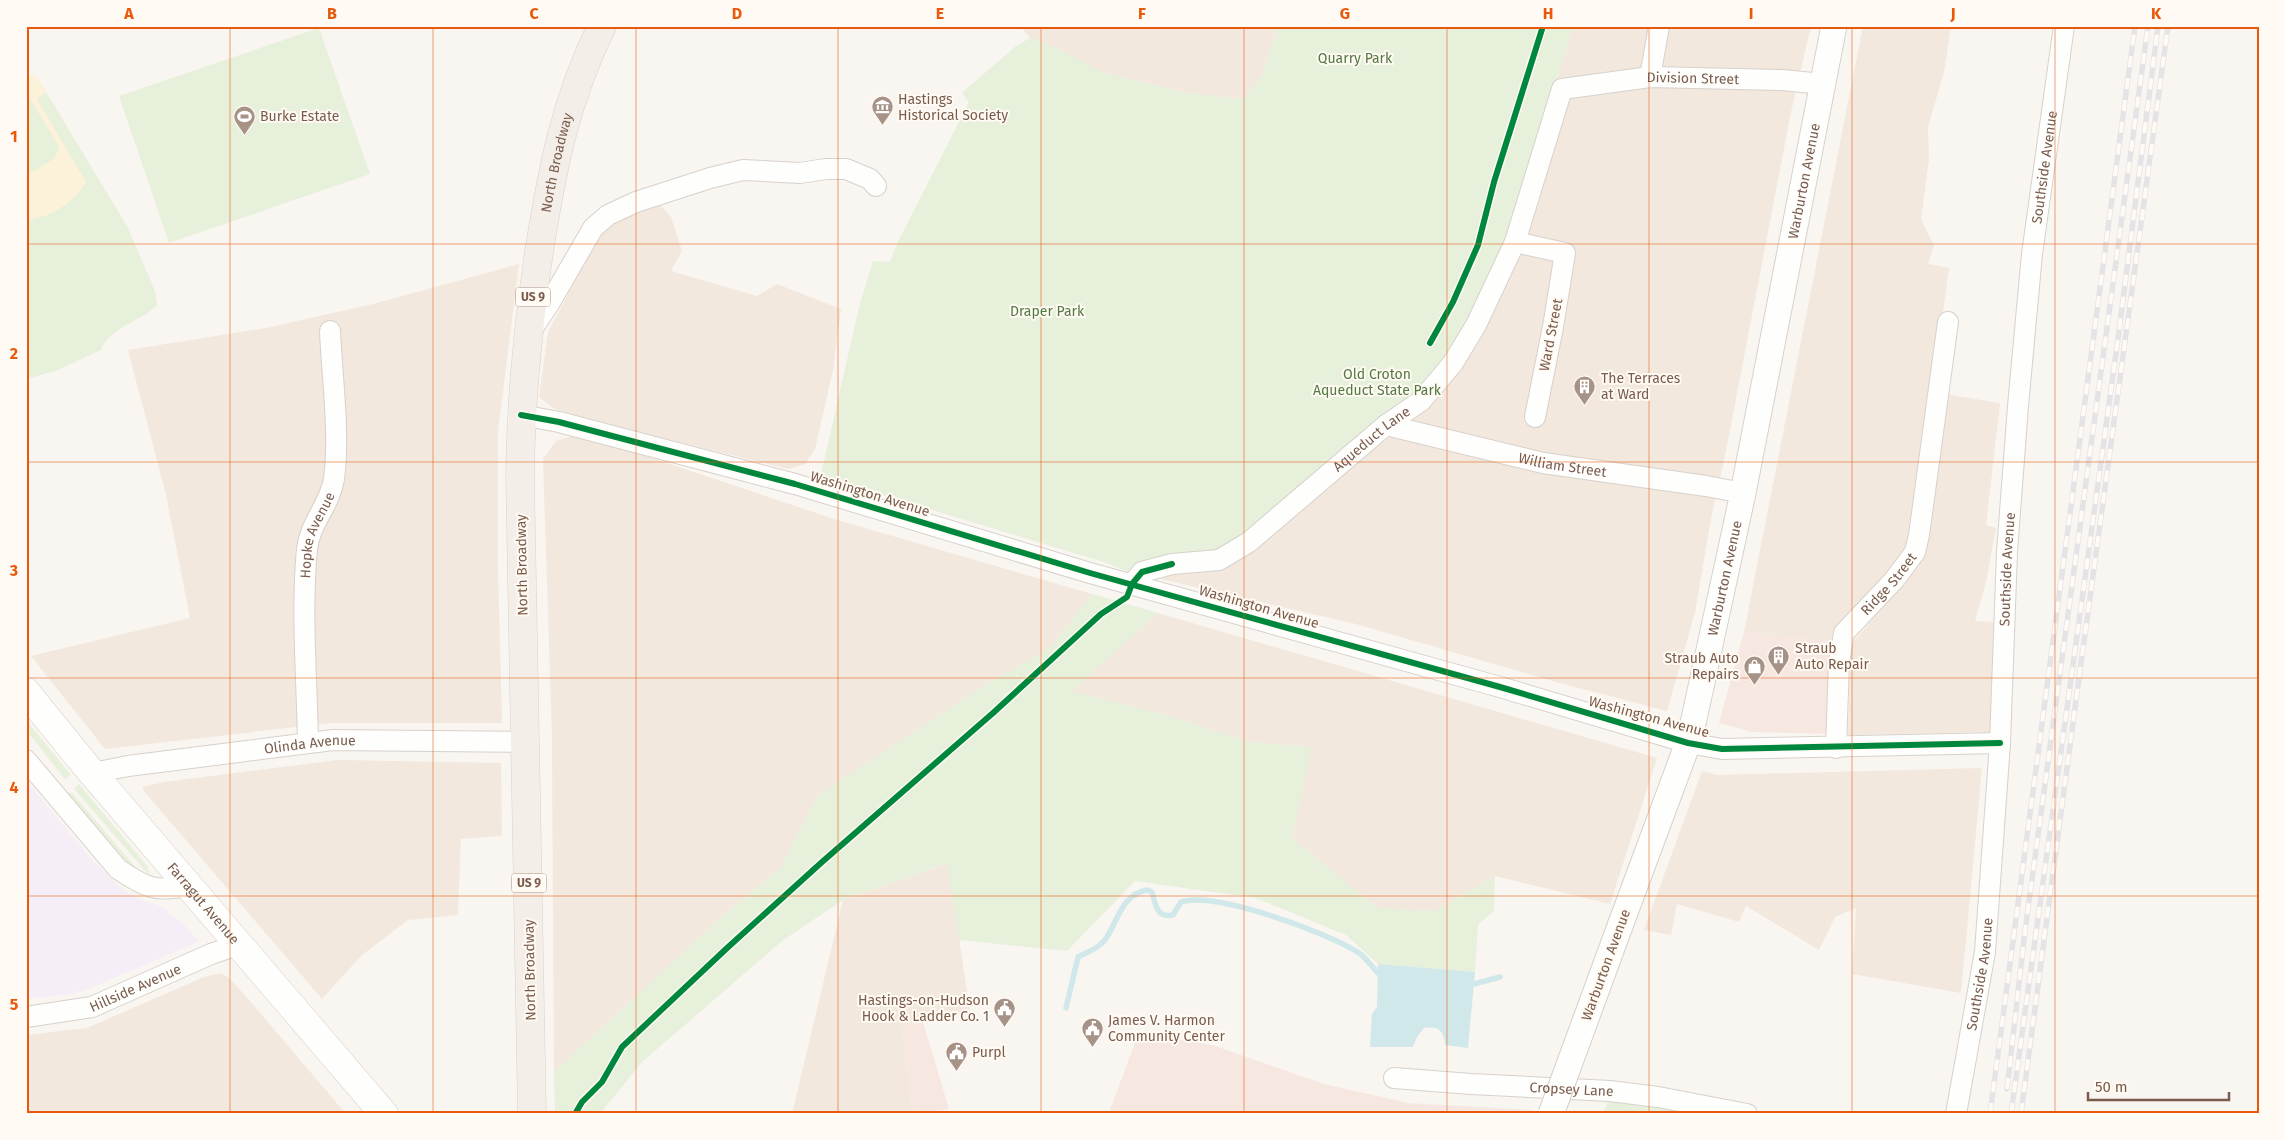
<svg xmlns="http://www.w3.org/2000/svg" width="2285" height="1140" viewBox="0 0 2285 1140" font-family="'Fira Sans',sans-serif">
	<rect width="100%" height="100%" fill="#f9f5f0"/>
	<path fill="#f2e8de" d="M1020 26H1279L1262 75 1243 99 1188 93 1104 73 1030 38Z
		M1573 26H1811L1791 112 1726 451 1711 519 1695 612 1667 711 1556 682 1356 624 1126 571 1165 557 1447 356 1508 240Z
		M1863 26H1951L1944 72 1928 127 1929 159 1921 219 1934 246 1928 264 1949 268 1932 392 2000 403 1986 525 1996 528 1986 582 1975 621 1995 622 1992 732 1848 735 1851 644 1873 619 1850 614 1833 642 1744 632Z
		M647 205H660L671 217 682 251 671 271 757 296 777 284 841 309 833 370 815 449 805 464 789 469 649 435 554 409 539 397 548 332 597 239 612 219Z
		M519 264 498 431V568L502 723H331L105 749 31 656 190 618 166 495 128 350 266 328 373 304Z
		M580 434 834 519 1092 594 1050 648 984 686 818 795 780 869 728 911 554 1072 552 737 543 459 556 441Z
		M1158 613 1657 758 1610 904 1495 876 1435 911 1377 908 1292 838 1311 748 1246 741 1170 716 1071 691Z
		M338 760 501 763 502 836 461 839 458 915 408 920 362 955 322 999 143 790V787L164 782Z
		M1982 768 1961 993 1852 974 1856 908 1835 917 1819 950 1746 906 1739 922 1677 904 1671 935 1644 930 1702 771 1717 775Z
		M948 863 970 1012 902 1026 913 1114H792L843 900Z
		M221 973 229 978 250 1001 346 1114H26V1035L87 1028 204 977Z"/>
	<path fill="#f6e8e1" d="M1744 632 1833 642 1832 734 1752 732 1719 723Z
		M923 1022 949 1109 913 1114 902 1026Z
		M1137 1037 1185 1040 1215 1046 1324 1084 1408 1103 1531 1110 1530 1114H1128L1110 1110Z"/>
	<path fill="#f6eef6" d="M26 781 94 862 122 889 140 899 160 906 183 924 198 940 196 943 88 989 72 994 26 999Z"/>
	<path fill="#e7f0db" d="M1279 26H1573L1508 240 1447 356 1422 387 1231 548 1209 554 1165 557 1126 571 1107 563 830 479 821 474 860 303 873 261 890 262 898 242 969 102 962 93 1016 46 1030 38 1060 49 1104 73 1188 93 1243 99 1262 75Z
		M319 28 370 174 169 243 119 96Z
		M26 74 37 77 127 226 155 291 157 305C141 322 109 327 101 350L58 370 26 379Z
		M1092 594 1158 613 1072 691 1170 716 1246 741 1312 748 1292 838 1377 908 1435 911 1495 876 1494 911 1478 925 1475 972 1378 964 1346 935 1256 898 1135 881 1067 951 959 940 947 863 843 900 782 941 642 1062 600 1114H555L554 1072 728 911 780 869 818 795 984 686 1050 648Z
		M26 720 71 775 65 779 26 730Z
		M79 784 148 867 149 875 74 789Z
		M70 793H72L143 876 134 873 67 794Z
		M1610 1096 1705 1114H1603Z"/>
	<path fill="#fbf2d9" d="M26 74 37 77 46 92 37 99 86 182C74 203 50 218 26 220V176L55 158 59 147 31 100H26Z"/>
	<path fill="#d0e8ea" d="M1378 964 1475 972 1468 1048 1445 1045C1444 1031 1439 1026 1424 1028L1417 1037 1413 1047H1370L1372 1014 1377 1007Z"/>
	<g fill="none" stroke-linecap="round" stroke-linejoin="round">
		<path stroke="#d0e8ea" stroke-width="5.5" d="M1467 983 1474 984 1500 977
			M1066 1008 1078 957C1088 952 1101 947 1107 937 1118 919 1123 894 1147 890L1152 892C1156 905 1156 918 1173 915L1181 902C1216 891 1328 933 1359 953 1366 958 1372 967 1378 973H1383"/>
		<defs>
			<g id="minor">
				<path d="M1650 77 1659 26"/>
				<path d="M1515 242 1565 253 1553 327 1535 417"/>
				<path d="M531 331 549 304 593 228 608 215 636 202 710 178 743 170 800 173 826 169H846L870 179 876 186"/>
				<path d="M521 415 559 422 795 484 1090 573 1500 687 1688 743 1722 749 2000 743"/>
				<path id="s1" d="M1386 425 1543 463 1706 486 1743 493"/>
				<path id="s2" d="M1132 584 1142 572 1172 564 1219 560 1249 542 1386 425 1421 401 1453 363 1476 325 1515 242 1562 89 1650 77 1782 80 1823 84"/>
				<path id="s3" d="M308 743C307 681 301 610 307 549 310 522 330 505 334 479 340 435 332 376 330 331"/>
				<path id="s4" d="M1836 748 1839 662 1844 633 1895 579 1915 552 1919 535 1948 322"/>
				<path d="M26 760 118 869C146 888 155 892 188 886"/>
				<path id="s5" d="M93 773 128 766 333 740 527 742"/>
				<path id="s6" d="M26 1017 92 1007 211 954 240 944"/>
				<path id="s7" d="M1394 1078 1471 1084 1610 1091 1658 1097 1747 1114"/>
				<path id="s8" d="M1956 1114 1985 952 2000 743 2007 552 2018 406 2032 254 2064 26"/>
			</g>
			<g id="tertiary">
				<path id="s9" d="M1620 926 1688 743 1694 719 1743 493 1834 26"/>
			</g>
			<g id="secondary">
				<path id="s10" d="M26 692 87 767 384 1114"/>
			</g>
			<g id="primary">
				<path id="s11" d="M532 1114 520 475C521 400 528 326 539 252 552 170 565 101 602 26"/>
			</g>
		</defs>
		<use href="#minor" stroke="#d7d1cb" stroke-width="22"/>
		<use href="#tertiary" stroke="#d7d1cb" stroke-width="27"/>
		<use href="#secondary" stroke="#d9d2cb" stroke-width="29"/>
		<use href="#primary" stroke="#dad1cc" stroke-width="29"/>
		<use href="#minor" stroke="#fefefd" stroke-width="20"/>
		<use href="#tertiary" stroke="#fefefd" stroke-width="25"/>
		<use href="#secondary" stroke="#fefefd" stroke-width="28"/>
		<use href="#primary" stroke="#f3eee8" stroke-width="28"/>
		<defs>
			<path id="rail" d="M2007 1089 2025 931 2148 26
				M1990 1114 2135 26
				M2011 1114 2118 339 2158 26
				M2021 1114C2068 751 2119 389 2168 26"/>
		</defs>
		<use href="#rail" stroke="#e6e3e7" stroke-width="5.5"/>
		<use href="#rail" stroke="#fffaf3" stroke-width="4" stroke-dasharray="11" stroke-linecap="butt"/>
		<defs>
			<path id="tertiary-bridge" d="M1551 1114 1620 926"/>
		</defs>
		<use href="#tertiary-bridge" stroke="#d7d1cb" stroke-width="27" stroke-linecap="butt"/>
		<use href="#tertiary-bridge" stroke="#fefefd" stroke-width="25"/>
		<defs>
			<path id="cycleway" d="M1430 343 1453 302 1478 245 1494 182 1543 26
				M521 415 559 422 795 484 1090 573 1500 687 1688 743 1722 749 2000 743
				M575 1114 582 1102 602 1082 622 1047 726 949 822 862 993 713 1101 614 1127 597 1132 584 1142 572 1172 564"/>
		</defs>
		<use href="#cycleway" stroke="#fffaf3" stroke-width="9"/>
		<use href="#cycleway" stroke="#00873e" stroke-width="6"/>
	</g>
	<path fill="none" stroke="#e8590c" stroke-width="1" stroke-opacity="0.55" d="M230 26V1114M433 26V1114M636 26V1114M838 26V1114M1041 26V1114M1244 26V1114M1447 26V1114M1649 26V1114M1852 26V1114M2055 26V1114M26 244H2259M26 462H2259M26 678H2259M26 896H2259"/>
	<defs>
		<symbol id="museum-pin" viewBox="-11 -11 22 30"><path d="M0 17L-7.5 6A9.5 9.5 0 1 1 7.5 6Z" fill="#a69286" stroke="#fffaf3"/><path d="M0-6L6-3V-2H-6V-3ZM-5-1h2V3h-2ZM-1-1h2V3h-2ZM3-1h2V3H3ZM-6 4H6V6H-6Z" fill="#fff"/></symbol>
		<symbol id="stadium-pin" viewBox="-11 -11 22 30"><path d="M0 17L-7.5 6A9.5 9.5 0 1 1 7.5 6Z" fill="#a69286" stroke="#fffaf3"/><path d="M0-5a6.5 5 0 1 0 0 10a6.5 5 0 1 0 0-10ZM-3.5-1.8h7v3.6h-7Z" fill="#fff"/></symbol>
		<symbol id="building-pin" viewBox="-11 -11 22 30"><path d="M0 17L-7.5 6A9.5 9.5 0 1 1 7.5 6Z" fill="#a69286" stroke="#fffaf3"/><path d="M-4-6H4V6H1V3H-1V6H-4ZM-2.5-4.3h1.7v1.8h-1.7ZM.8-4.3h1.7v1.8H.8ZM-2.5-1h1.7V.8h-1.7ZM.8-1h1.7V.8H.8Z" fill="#fff"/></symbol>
		<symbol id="shop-pin" viewBox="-11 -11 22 30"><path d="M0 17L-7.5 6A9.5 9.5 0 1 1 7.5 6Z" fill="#a69286" stroke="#fffaf3"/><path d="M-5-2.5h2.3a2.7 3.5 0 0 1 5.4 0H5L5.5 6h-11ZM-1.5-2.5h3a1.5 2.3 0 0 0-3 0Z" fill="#fff"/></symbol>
		<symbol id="civic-pin" viewBox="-11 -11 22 30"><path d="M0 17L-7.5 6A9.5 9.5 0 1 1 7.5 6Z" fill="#a69286" stroke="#fffaf3"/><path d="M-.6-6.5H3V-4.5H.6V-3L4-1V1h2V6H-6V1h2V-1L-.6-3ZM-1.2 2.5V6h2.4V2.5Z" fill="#fff"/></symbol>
	</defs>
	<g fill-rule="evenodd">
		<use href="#museum-pin" x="870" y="94" width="25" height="34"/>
		<use href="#stadium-pin" x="232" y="104" width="25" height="34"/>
		<use href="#building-pin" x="1572" y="374" width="25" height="34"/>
		<use href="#building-pin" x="1766" y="644" width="25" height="34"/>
		<use href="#shop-pin" x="1742" y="654" width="25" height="34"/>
		<use href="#civic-pin" x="992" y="996" width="25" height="34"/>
		<use href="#civic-pin" x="1080" y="1016" width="25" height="34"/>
		<use href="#civic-pin" x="944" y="1040" width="25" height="34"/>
	</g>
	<g text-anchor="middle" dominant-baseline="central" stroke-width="4" stroke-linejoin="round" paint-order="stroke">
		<g fill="#fffaf3" stroke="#a28b7f" stroke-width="1">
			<rect x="515.5" y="287.5" width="35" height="19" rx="4"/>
			<rect x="511.5" y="873.5" width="35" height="19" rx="4"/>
		</g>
		<g font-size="12" font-weight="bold" fill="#7a5c4d">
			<text x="533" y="297">US 9</text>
			<text x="529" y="883">US 9</text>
		</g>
		<g font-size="14" fill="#537a41" stroke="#fffaf3">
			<text x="1355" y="58">Quarry Park</text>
			<text x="1047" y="311">Draper Park</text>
			<text x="1377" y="374">Old Croton<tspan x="1377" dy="16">Aqueduct State Park</tspan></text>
		</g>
		<g font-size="14" fill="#7a5c4d" stroke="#fffaf3">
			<text stroke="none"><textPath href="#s2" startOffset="829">Division Street</textPath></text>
			<text stroke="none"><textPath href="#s11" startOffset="954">North Broadway</textPath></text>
			<text stroke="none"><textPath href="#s8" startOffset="952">Southside Avenue</textPath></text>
			<text stroke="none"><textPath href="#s9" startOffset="769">Warburton Avenue</textPath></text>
			<text transform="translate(1551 335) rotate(-79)">Ward Street</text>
			<text stroke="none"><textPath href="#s2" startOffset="289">Aqueduct Lane</textPath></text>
			<text stroke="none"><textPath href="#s1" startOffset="181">William Street</textPath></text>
			<text transform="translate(870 494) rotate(17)">Washington Avenue</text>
			<text stroke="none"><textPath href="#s3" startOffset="210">Hopke Avenue</textPath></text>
			<text transform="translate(522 565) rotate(-91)">North Broadway</text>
			<text stroke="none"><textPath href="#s8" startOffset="548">Southside Avenue</textPath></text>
			<text stroke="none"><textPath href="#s9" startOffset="364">Warburton Avenue</textPath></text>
			<text stroke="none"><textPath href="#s4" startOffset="182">Ridge Street</textPath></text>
			<text transform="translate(1259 607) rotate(16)">Washington Avenue</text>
			<text transform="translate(1649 717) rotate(15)">Washington Avenue</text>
			<text stroke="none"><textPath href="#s5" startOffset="219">Olinda Avenue</textPath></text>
			<text stroke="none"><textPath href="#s10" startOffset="276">Farragut Avenue</textPath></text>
			<text transform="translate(1606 965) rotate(-70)">Warburton Avenue</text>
			<text transform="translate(530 970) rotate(-91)">North Broadway</text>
			<text stroke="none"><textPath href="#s8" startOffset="142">Southside Avenue</textPath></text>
			<text stroke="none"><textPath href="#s6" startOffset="114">Hillside Avenue</textPath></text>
			<text stroke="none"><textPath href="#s7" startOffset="178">Cropsey Lane</textPath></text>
		</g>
		<g font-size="14" fill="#7a5c4d" stroke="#fffaf3" text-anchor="start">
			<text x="898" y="99">Hastings<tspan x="898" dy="16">Historical Society</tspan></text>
			<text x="260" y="116">Burke Estate</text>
			<text x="1601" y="378">The Terraces<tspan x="1601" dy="16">at Ward</tspan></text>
			<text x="1795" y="648">Straub<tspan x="1795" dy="16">Auto Repair</tspan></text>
			<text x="1739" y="658" text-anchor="end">Straub Auto<tspan x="1739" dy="16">Repairs</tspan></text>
			<text x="989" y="1000" text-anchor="end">Hastings-on-Hudson<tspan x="989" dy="16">Hook &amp; Ladder Co. 1</tspan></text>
			<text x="1108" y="1020">James V. Harmon<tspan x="1108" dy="16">Community Center</tspan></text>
			<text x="972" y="1052">Purpl</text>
		</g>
	</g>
	<rect width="2285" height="1140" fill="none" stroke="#fffaf3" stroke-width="55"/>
	<path d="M2088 1092v8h141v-8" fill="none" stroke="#7a5c4d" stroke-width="2.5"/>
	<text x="2095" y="1092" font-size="15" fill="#7a5c4d" stroke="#fffaf3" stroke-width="4" paint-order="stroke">50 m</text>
	<rect x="28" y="28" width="2230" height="1084" fill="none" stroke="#e8590c" stroke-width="2"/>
	<g font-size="16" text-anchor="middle" font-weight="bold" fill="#e8590c">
		<text x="129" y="19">A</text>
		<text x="332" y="19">B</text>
		<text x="534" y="19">C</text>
		<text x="737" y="19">D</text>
		<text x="940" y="19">E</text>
		<text x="1142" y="19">F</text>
		<text x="1345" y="19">G</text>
		<text x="1548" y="19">H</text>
		<text x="1751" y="19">I</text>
		<text x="1953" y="19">J</text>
		<text x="2156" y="19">K</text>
		<text x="14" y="142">1</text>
		<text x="14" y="359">2</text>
		<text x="14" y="576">3</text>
		<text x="14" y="793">4</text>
		<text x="14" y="1010">5</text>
	</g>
</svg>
